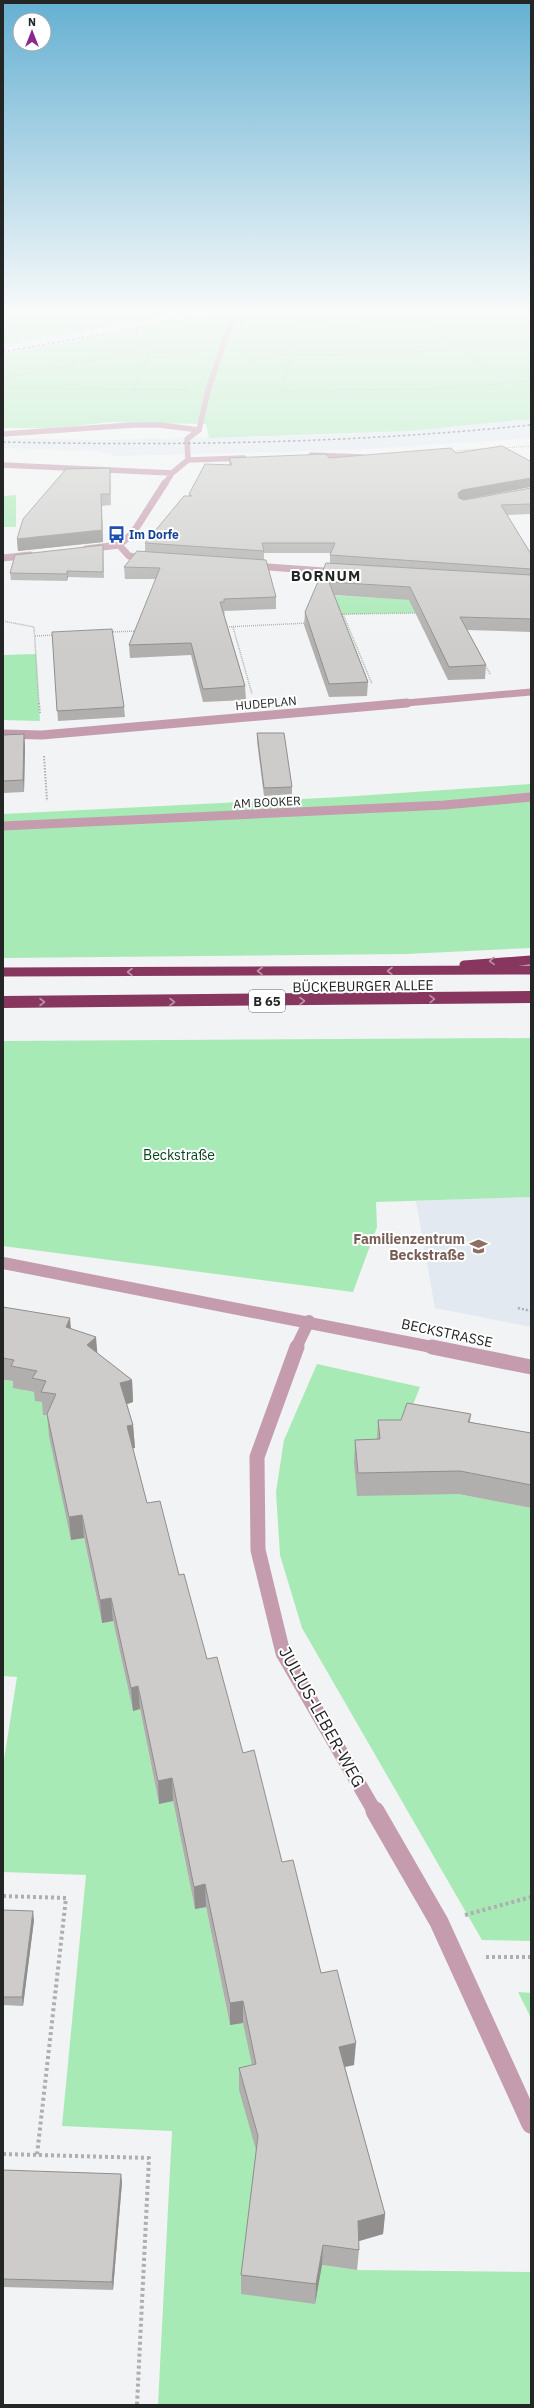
<svg xmlns="http://www.w3.org/2000/svg" width="534" height="2408" viewBox="0 0 534 2408" font-family="'IBM Plex Sans',sans-serif">
	<rect width="100%" height="100%" fill="#f1f3f4"/>
	<path fill="#e2e9f1" d="M190 313H233L3 354V345Z
		M531 419V438L354 450 116 456 96 451 3 448V438L99 440 322 435 409 431Z
		M531 1197V1327L435 1308 416 1201Z"/>
	<path fill="#a8eab5" d="M3 313H190L3 345Z
		M233 313H531V419L409 431 209 438 206 424 111 422 55 428H3V354Z
		M16 495V527H3V496Z
		M312 594 413 600 417 613 321 615Z
		M36 654 40 721 3 720V655Z
		M531 784V948L406 954 3 958V814L341 797Z
		M531 1038V1197L376 1202 377 1227 353 1292 3 1246V1041Z
		M317 1364 420 1387 405 1425 458 1494 531 1508V1941L482 1940 302 1628 280 1555 276 1492 284 1440Z
		M3 1380 17 1382 14 1388 39 1393 58 1417 71 1540 84 1538 102 1623 113 1621 133 1711 140 1709 159 1804 173 1801 195 1909 206 1907 230 2025 243 2023 322 2265 357 2270 531 2272V2405H158L172 2131 62 2126 86 1875 3 1872V1766L17 1677 3 1676Z
		M518 1992 531 1993V2018Z"/>
	<g fill="none" stroke-linecap="round" stroke-linejoin="round">
		<path stroke="#adafb0" stroke-width="1" stroke-dasharray="1 1" stroke-linecap="butt" d="M470 313 475 316
			M498 313 423 321 295 325 291 356 282 391 437 389 531 381
			M423 322 510 383
			M242 356 386 354 531 344
			M3 378 133 352 199 353
			M3 388 188 390
			M134 389 150 353
			M504 448 531 446
			M452 451 481 449"/>
		<path stroke="#adafb0" stroke-width="1.5" stroke-dasharray="1 1" stroke-linecap="butt" d="M340 614 419 613
			M343 614 372 684
			M3 621 34 627 39 704
			M225 627 308 623
			M233 627 252 694
			M466 629 490 674
			M109 632 138 631
			M35 636 54 635"/>
		<path stroke="#adafb0" stroke-width="2" stroke-dasharray="1.5 1.5" stroke-linecap="butt" d="M39 703 40 713
			M44 756 47 801"/>
		<path stroke="#adafb0" stroke-width="2.5" stroke-dasharray="2 2" stroke-linecap="butt" d="M518 1308 531 1311"/>
		<path stroke="#adafb0" stroke-width="4" stroke-dasharray="3 3" stroke-linecap="butt" d="M3 1896 66 1898 37 2155
			M465 1915 531 1897
			M486 1957H531
			M3 2154 149 2158 137 2405"/>
		<path stroke="#c59cad" stroke-width="5.5" d="M199 430 187 439 188 460 244 458
			M311 455 362 457"/>
		<path stroke="#c59cad" stroke-width="5.5" d="M3 434 133 425H160L199 430 208 390 230 325 235 320 261 313
			M3 465 172 473
			M165 484 172 473 188 460"/>
		<path stroke="#c59cad" stroke-width="7" d="M119 545 129 556 149 559
			M119 545 133 533 165 483
			M86 549 119 545
			M3 558 30 555
			M253 566 338 572
			M395 704 531 692"/>
		<path stroke="#c59cad" stroke-width="9" d="M3 734 42 735 407 703
			M3 826 445 805 531 797"/>
		<path stroke="#c59cad" stroke-width="12" d="M3 1263 437 1348
			M296 1348 309 1321"/>
		<path stroke="#c59cad" stroke-width="15" d="M297 1347 257 1457 258 1550 283 1653 375 1812
			M432 1347 531 1367"/>
		<path stroke="#c59cad" stroke-width="19" d="M375 1811 439 1922 531 2124"/>
		<path stroke="#87365e" stroke-width="9" d="M464 965 531 960
			M3 972 531 970"/>
		<path stroke="#87365e" stroke-width="12" d="M3 1002 531 997"/>
		<path stroke="#717272" stroke-width="1.5" stroke-dasharray="2.5 2.5" stroke-linecap="butt" d="M3 352 221 313
			M3 442C180 446 355 443 531 425"/>
	</g>
	<path fill="#b0afae" fill-rule="evenodd" d="M456 453 531 461V514L507 515 531 554V632L467 630 486 665 485 679 448 680 409 600 334 595 368 682 367 696 329 697 304 625 305 612 330 563V555L331 553H264V559L276 597V609L224 611 225 614H224L245 686 246 700 203 702 191 655 130 658 129 645 156 579H125L124 567 145 551V543L189 496V494L229 465V458H329ZM530 487 531 488 463 500Z
		M110 468 111 505 102 506 103 542 18 551 17 539Z
		M103 545 104 578 68 577 67 581 11 580 10 573Z
		M52 632 124 707 125 717 58 721Z
		M257 733 292 787V794L264 796 257 741Z
		M24 734 25 747 24 792 3 793V735Z
		M3 1307 71 1328 97 1353 132 1380 133 1402 127 1404 133 1425 135 1448H133L147 1503 179 1575 207 1659 243 1753 321 1973 354 2065 345 2067 385 2214 383 2234 358 2241 359 2250 357 2270 322 2265 315 2304 241 2294V2275L256 2150 239 2090V2068L252 2065 243 2023 230 2025 206 1907 195 1909 173 1801 159 1804 140 1709 133 1711 113 1621 102 1623 84 1538 71 1540 49 1436 47 1415H43L42 1402 35 1401 34 1392 13 1388V1381L3 1380Z
		M471 1414 470 1422 531 1433V1508L458 1494 357 1496 354 1463 355 1440 377 1439 378 1420H401Z
		M3 1910 34 1920 23 2006 3 2005Z
		M3 2170 122 2182 113 2290 3 2287Z"/>
	<path fill="#908f8d" d="M531 477 530 487 461 500 457 503 458 493 462 490Z
		M101 494 103 542 18 551 17 539Z
		M67 571 68 577 67 581Z
		M24 734 25 747 24 792 23 780Z
		M70 1318 72 1341 66 1327Z
		M96 1337 98 1360 87 1345Z
		M132 1380 133 1402 121 1406 120 1383Z
		M133 1425 135 1448 129 1449 127 1426Z
		M82 1515 84 1538 71 1540 69 1517Z
		M111 1598 113 1621 102 1623 100 1600Z
		M138 1686 140 1709 133 1711 131 1688Z
		M172 1778 173 1801 159 1804 158 1781Z
		M205 1884 206 1907 195 1909 194 1887Z
		M33 1911 34 1920 23 2006 22 1997Z
		M243 2001V2023L230 2025V2003Z
		M356 2043 354 2065 338 2068 339 2047Z
		M121 2174 122 2182 113 2290 112 2282Z
		M385 2214 383 2234 356 2242 358 2221Z
		M323 2245 322 2265 315 2304 316 2284Z"/>
	<path fill="#cdccca" stroke="#908f8d" d="M502 446 530 461H531V478L462 490 458 493 459 498 464 500 531 488V504L501 505 531 554V569L330 555 335 543H262L264 551 145 543 184 496H192L189 494 205 464 232 465 229 458 326 454 329 458 451 448 456 453Z
		M110 468V494H101L102 530 17 539 23 519 66 469Z
		M103 545V572L67 571V574L10 573 15 555Z
		M137 551 266 560 276 597 224 599V602H220L245 686 203 689 191 643 129 645 160 568 124 567Z
		M326 563 531 575V619L460 617 486 665 449 667 410 587 329 582 368 682 329 684 305 612Z
		M112 629 124 707 57 711 52 632Z
		M257 733H284L292 787 264 788Z
		M24 734 23 780 3 781V735Z
		M3 1307 70 1318 66 1327 96 1337 87 1345 132 1380 120 1383 133 1425 127 1426 147 1503 160 1501 179 1575 184 1574 207 1659 217 1657 243 1753 254 1750 282 1862 293 1860 321 1973 337 1970 356 2043 339 2047 385 2214 358 2221 359 2250 323 2245 316 2284 241 2275 258 2136 239 2068 256 2064 243 2001 230 2003 205 1884 194 1887 172 1778 158 1781 138 1686 131 1688 111 1598 100 1600 82 1515 69 1517 47 1414 56 1394 41 1392 46 1381 32 1378 37 1371 11 1366 14 1360 3 1358Z
		M407 1403 471 1414 468 1422 531 1433V1485L460 1471 358 1473 355 1440 380 1439 378 1420H401Z
		M3 1910 33 1911 22 1997H3Z
		M3 2170 121 2174 112 2282 3 2279Z"/>
	<defs><path id="oneway-chevron" d="M-2-3.5L2.5 0L-2 3.5" fill="none" stroke-width="1.6" stroke-linecap="round" stroke-linejoin="round"/></defs>
	<g stroke="#bd90a6">
		<use href="#oneway-chevron" transform="translate(492 961) rotate(178)"/>
		<use href="#oneway-chevron" transform="translate(260 971) rotate(180)"/>
		<use href="#oneway-chevron" transform="translate(390 971) rotate(180)"/>
		<use href="#oneway-chevron" transform="translate(130 972) rotate(180)"/>
		<use href="#oneway-chevron" transform="translate(432 999) rotate(-1)"/>
		<use href="#oneway-chevron" transform="translate(302 1001)"/>
		<use href="#oneway-chevron" transform="translate(42 1002)"/>
		<use href="#oneway-chevron" transform="translate(172 1002)"/>
	</g>
	<linearGradient id="sky" x2="0" y2="1"><stop stop-color="#65b0d2"/><stop offset="0.48" stop-color="#f9fafa"/><stop offset="1" stop-color="#f9fafa" stop-opacity="0"/></linearGradient>
	<rect width="534" height="650" fill="url(#sky)"/>
	<defs>
		<symbol id="bus-bare" viewBox="-9 -9 18 18"><path d="M-5-6H5V4H4V6H2V4H-2V6H-4V4H-5ZM-3.5-4V0h7V-4ZM-3.5 1.2v1.5H-2V1.2ZM2 1.2v1.5H3.5V1.2Z" fill="#1a4fb4" stroke="#fff" stroke-width="2.5" paint-order="stroke"/></symbol>
		<symbol id="school-bare" viewBox="-9 -9 18 18"><path d="M0-5L7-2L0 1L-7-2ZM-4 1L0 2.5L4 1V4Q0 6-4 4Z" fill="#8d6e63" stroke="#fff" stroke-width="2.5" paint-order="stroke"/></symbol>
	</defs>
	<g fill-rule="evenodd">
		<use href="#bus-bare" x="104" y="522" width="25" height="25"/>
		<use href="#school-bare" x="466" y="1234" width="25" height="25"/>
	</g>
	<g text-anchor="middle" dominant-baseline="central" stroke-width="4" stroke-linejoin="round" paint-order="stroke">
		<g font-size="12" font-weight="bold" fill="#164399" stroke="#fff" text-anchor="start">
			<text x="129" y="534">Im Dorfe</text>
		</g>
		<g font-size="12" fill="#242525" stroke="#fff">
			<text transform="translate(266 703) rotate(-5)">HUDEPLAN</text>
			<text transform="translate(267 802) rotate(-3)">AM BOOKER</text>
		</g>
		<rect fill="#fff" stroke="#666" stroke-width="1" x="249" y="990" width="36" height="22" rx="3"/>
		<g font-size="13" font-weight="bold" fill="#242525">
			<text x="267" y="1001">B 65</text>
		</g>
		<g font-size="14" fill="#242525" stroke="#fff">
			<text transform="translate(363 986) rotate(-1)">BÜCKEBURGER ALLEE</text>
			<text transform="translate(447 1333) rotate(12)">BECKSTRASSE</text>
		</g>
		<g font-size="14" fill="#06451e" stroke="#fff">
			<text x="179" y="1155">Beckstraße</text>
		</g>
		<g font-size="14" font-weight="bold" fill="#785e54" stroke="#fff" text-anchor="end">
			<text x="465" y="1239">Familienzentrum<tspan x="465" dy="16">Beckstraße</tspan></text>
		</g>
		<g font-size="15" font-weight="bold" letter-spacing="1" fill="#242525" stroke="#fff">
			<text x="326" y="575">BORNUM</text>
		</g>
		<g font-size="17" fill="#242525" stroke="#fff">
			<text transform="translate(322 1717) rotate(61)">JULIUS-LEBER-WEG</text>
		</g>
	</g>
	<rect width="534" height="2408" fill="none" stroke="#242525" stroke-width="8"/>
	<g transform="translate(32 32)"><circle r="19" fill="#ffffff" stroke="#a7a8a8"/>
	<path d="M0-3L7 15L0 10L-7 15Z" fill="#8b2890"/>
	<text y="-6" font-size="11" font-weight="bold" text-anchor="middle" fill="#242525">N</text>
	</g>
</svg>
